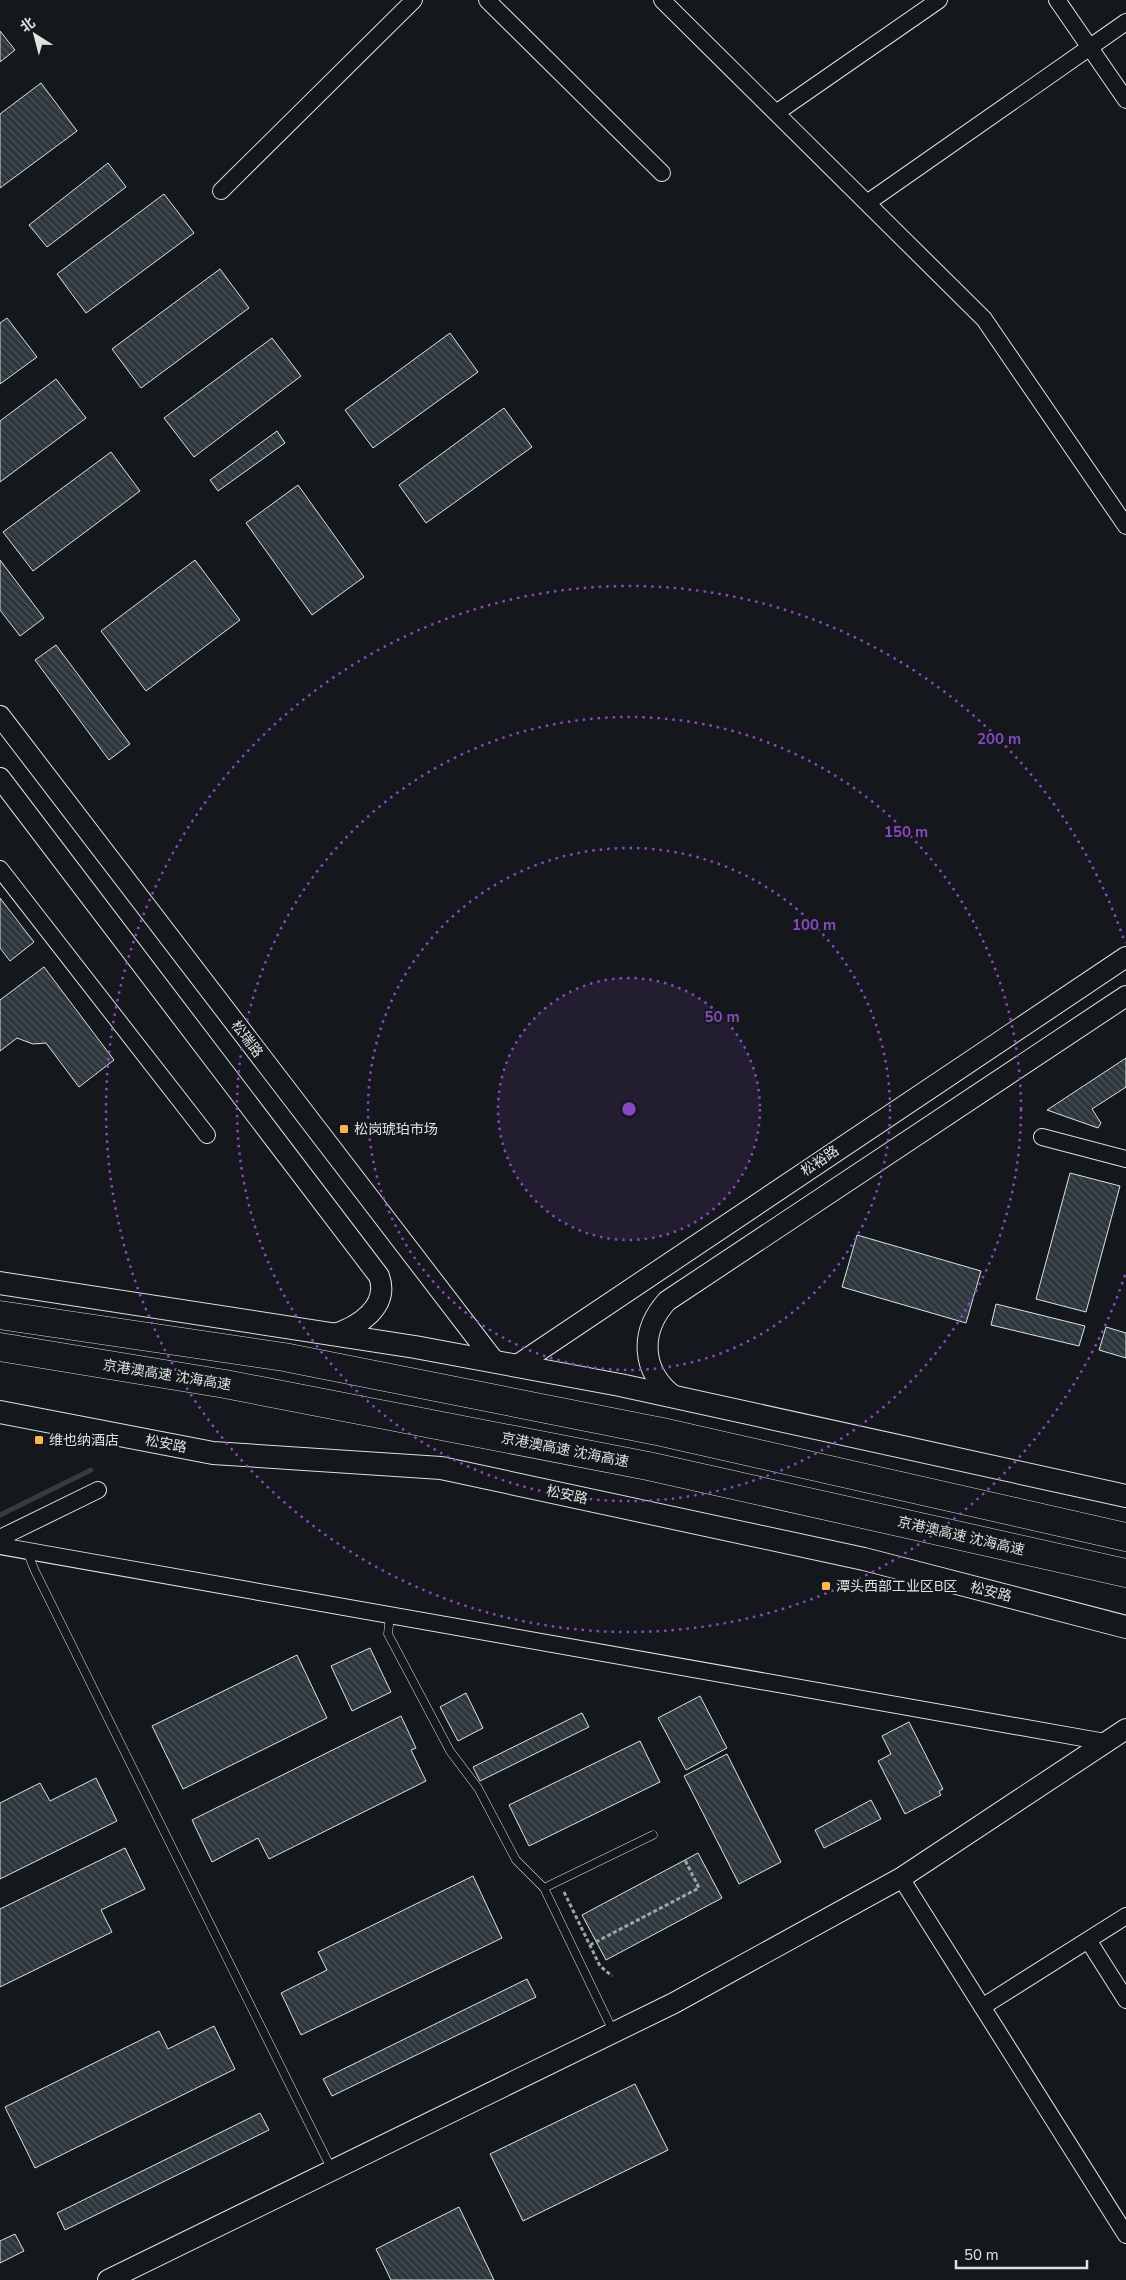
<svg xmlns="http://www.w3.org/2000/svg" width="1126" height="2280" viewBox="0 0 1126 2280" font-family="'Nunito Sans','Noto Sans SC',sans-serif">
	<defs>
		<pattern id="building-back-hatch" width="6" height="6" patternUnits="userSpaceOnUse" patternTransform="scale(1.25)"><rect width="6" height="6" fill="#2c363c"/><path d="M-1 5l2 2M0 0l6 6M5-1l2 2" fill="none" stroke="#4a5358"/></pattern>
	</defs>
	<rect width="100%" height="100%" fill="#14181c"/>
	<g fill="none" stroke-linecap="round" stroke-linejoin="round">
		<path stroke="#363b3e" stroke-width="5" d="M0 1515 91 1470"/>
	</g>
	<path fill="url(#building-back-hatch)" stroke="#d8e6dc" d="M0 31 15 50 0 62Z
		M41 83 77 131 0 188V114Z
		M108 163 126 187 47 247 29 225Z
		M164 194 194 233 86 313 57 274Z
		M220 269 249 308 141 388 112 349Z
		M7 318 37 357 0 384V323Z
		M450 333 478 372 373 448 345 410Z
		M272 338 301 376 194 457 164 418Z
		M56 379 86 418 0 482V421Z
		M504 408 532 447 426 523 399 485Z
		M277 431 285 443 218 491 210 480Z
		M111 452 140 491 33 571 3 532Z
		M298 485 364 577 312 615 246 523Z
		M0 560 44 618 20 636 0 610Z
		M195 560 240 620 146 691 101 631Z
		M56 645 130 744 109 760 35 660Z
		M0 898 34 942 10 961 0 948Z
		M44 967 114 1060 79 1087 46 1043 33 1044 17 1038 0 1051V1000Z
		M1126 1058V1087L1092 1109 1101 1123 1098 1128 1047 1110Z
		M1070 1173 1120 1186 1086 1312 1036 1299Z
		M857 1235 981 1271 966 1323 842 1287Z
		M996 1304 1085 1326 1079 1346 991 1325Z
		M1106 1327 1126 1333V1358L1099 1350Z
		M370 1648 391 1692 352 1711 331 1666Z
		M297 1655 327 1718 183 1789 152 1726Z
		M466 1693 483 1728 458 1741 440 1707Z
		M700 1696 727 1748 686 1770 658 1718Z
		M582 1713 589 1727 480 1781 473 1767Z
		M401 1716 416 1748 411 1750 426 1781 269 1859 258 1838 212 1862 192 1820Z
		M909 1722 943 1789 939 1791 941 1795 905 1814 878 1761 891 1754 882 1736Z
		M640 1741 660 1782 529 1846 509 1805Z
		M727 1754 781 1862 739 1884 684 1776Z
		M96 1778 117 1821 0 1879V1803L40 1783 50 1801Z
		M871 1800 881 1819 824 1848 815 1830Z
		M125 1848 145 1889 101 1910 112 1932 0 1987V1909Z
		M698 1853 722 1898 606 1960 582 1915Z
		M473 1876 502 1938 301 2035 281 1993 327 1970 318 1952Z
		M527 1979 536 1997 332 2096 323 2079Z
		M214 2026 235 2069 35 2168 5 2107 159 2031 168 2049Z
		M635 2084 668 2150 523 2221 490 2154Z
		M260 2113 269 2130 65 2230 57 2213Z
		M459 2207 494 2280H391L376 2249Z
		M15 2234 24 2251 0 2263V2241Z"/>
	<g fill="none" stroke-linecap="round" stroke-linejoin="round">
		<defs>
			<path id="service" d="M27 1551 35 1571 332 2170
				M390 1615 388 1634 450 1751 478 1788 516 1860 544 1888
				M613 2031 544 1888 653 1835"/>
			<path id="minor" d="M487 0 662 173
				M662 0 984 319 1126 526
				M1057 0 1126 100
				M776 113 939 0
				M221 191 414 0
				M867 203 1126 22
				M0 869 207 1135
				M1042 1137 1126 1159
				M0 1538 98 1490
				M0 1546 1105 1742
				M901 1878 1126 2235
				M1088 1940 1126 2000
				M982 2007 1126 1916"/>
			<path id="tertiary" d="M0 716 495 1362
				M0 778 379 1276C390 1307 358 1327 332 1335
				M516 1366 1126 957
				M675 1397C641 1372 639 1332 667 1301L1126 996
				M108 2280 674 2003 901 1878 1126 1729"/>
			<path id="secondary" d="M0 1283 415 1347 620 1385 1126 1496
				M0 1412 213 1453 441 1468 864 1559 1126 1627"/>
			<path id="motorway" d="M0 1315 284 1357 662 1432 1126 1537
				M0 1347 225 1384 648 1466 1126 1573"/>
		</defs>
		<use href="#service" stroke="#d8e6dc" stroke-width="9"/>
		<use href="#minor" stroke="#d8e6dc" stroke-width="18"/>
		<use href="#tertiary" stroke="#d8e6dc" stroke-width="22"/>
		<use href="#secondary" stroke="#d8e6dc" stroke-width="24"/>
		<use href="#motorway" stroke="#d8e6dc" stroke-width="29"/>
		<path stroke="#9da8a2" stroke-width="3" stroke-dasharray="4 2.5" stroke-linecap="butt" d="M564 1892 600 1966 612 1976
			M590 1945 699 1888 685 1860"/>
		<use href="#service" stroke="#14181c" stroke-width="8"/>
		<use href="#minor" stroke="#14181c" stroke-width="16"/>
		<use href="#tertiary" stroke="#14181c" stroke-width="20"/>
		<use href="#secondary" stroke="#14181c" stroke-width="22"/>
		<use href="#motorway" stroke="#14181c" stroke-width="28"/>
	</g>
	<circle cx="629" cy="1109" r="131" fill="#8948c3" fill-opacity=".12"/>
	<g fill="none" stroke="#8948c3" stroke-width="2.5" stroke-dasharray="2.5 5">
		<circle cx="629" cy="1109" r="131"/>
		<circle cx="629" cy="1109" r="261"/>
		<circle cx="629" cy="1109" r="392"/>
		<path d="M1125 1275A523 523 0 1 1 1125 943"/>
	</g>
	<g fill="#ffb74d" stroke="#14181c" stroke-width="2">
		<rect x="339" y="1124" width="10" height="10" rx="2.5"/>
		<rect x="34" y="1435" width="10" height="10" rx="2.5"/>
		<rect x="821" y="1581" width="10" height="10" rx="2.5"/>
	</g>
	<g text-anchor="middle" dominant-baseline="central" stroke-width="4" stroke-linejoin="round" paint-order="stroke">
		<g font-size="14" fill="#d8e6dc" stroke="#14181c">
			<text transform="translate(247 1039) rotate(53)">松瑞路</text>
			<text transform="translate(820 1161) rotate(-34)">松裕路</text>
			<text transform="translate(167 1375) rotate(9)">京港澳高速 沈海高速</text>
			<text transform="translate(166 1444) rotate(11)">松安路</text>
			<text transform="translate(565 1450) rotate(11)">京港澳高速 沈海高速</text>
			<text transform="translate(567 1495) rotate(12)">松安路</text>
			<text transform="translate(961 1536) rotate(13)">京港澳高速 沈海高速</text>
			<text transform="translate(991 1592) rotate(14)">松安路</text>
		</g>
		<g font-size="14" fill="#d8e6dc" stroke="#14181c" text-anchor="start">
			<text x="354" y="1129">松岗琥珀市场</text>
			<text x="49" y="1440">维也纳酒店</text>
			<text x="836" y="1586">潭头西部工业区B区</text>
		</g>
	</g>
	<circle cx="629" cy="1109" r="8" fill="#8948c3" stroke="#14181c" stroke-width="2.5"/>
	<g font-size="15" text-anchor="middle" font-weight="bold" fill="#8948c3" stroke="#14181c" stroke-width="4" stroke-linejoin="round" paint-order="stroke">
		<text x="999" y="744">200 m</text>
		<text x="906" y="837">150 m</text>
		<text x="814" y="930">100 m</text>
		<text x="722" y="1022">50 m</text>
	</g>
	<g transform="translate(35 35) rotate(324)" stroke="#14181c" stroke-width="4" paint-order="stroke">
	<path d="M0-4L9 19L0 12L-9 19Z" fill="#d8e6dc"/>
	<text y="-8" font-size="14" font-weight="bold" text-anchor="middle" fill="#d8e6dc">北</text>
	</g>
	<path d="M956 2260v8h131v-8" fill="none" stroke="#d8e6dc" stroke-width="2.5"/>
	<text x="964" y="2260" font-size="15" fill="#d8e6dc" stroke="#14181c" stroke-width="4" paint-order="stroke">50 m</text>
</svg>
